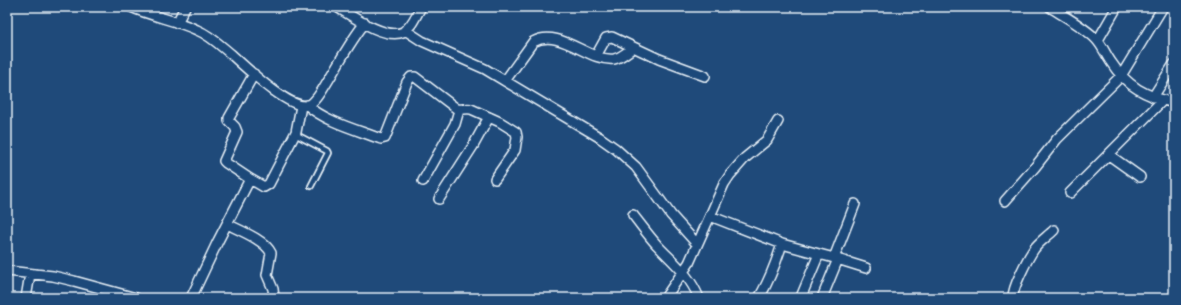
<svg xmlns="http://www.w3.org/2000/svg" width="1181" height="305" viewBox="0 0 1181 305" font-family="'Gochi Hand',sans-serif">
	<rect width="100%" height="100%" fill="#1f4a7a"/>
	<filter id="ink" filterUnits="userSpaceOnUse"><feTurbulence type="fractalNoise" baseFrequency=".025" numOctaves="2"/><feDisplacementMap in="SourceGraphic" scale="8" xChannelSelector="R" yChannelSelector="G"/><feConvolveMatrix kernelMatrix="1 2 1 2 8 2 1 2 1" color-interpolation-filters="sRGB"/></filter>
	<g filter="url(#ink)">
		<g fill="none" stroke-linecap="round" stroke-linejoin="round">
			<defs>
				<path id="lane" d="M295 134 327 151 328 153 311 186"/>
				<path id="street" d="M131 7C153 17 176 20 197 30 210 35 221 46 232 55 244 66 295 115 311 104 319 98 324 87 329 79 340 61 351 40 365 23
					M337 7C352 16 385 40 403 32 412 27 416 15 421 7
					M1050 7C1065 17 1083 26 1096 39 1102 45 1106 55 1111 62 1127 87 1146 96 1174 103
					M177 23 185 7
					M405 30 422 41 485 69 599 137 616 149 636 167 671 215 697 244
					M1098 40 1117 7
					M596 56 606 38 612 37 659 59 705 76
					M505 81 533 42C560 27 588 62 614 59 621 58 628 51 633 48
					M1153 97 1174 64
					M307 105C326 122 358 130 381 139L385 138 407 82 411 77H415L457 109C461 110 466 108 471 109L500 122 516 132 517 137 515 150 495 179
					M1109 155 1140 177
					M250 179 226 163 224 161 237 132 235 127 229 121V118L254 74
					M423 181 455 124 459 110
					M1070 193 1163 100
					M439 199 473 146 489 117
					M1005 201 1035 167 1057 139 1121 76 1163 7
					M633 215C641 225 648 235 657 245 674 263 689 274 699 298
					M710 216 724 184 730 175 745 158 767 140 778 121
					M227 224C239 230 265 240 271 253L267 275 273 289 274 298
					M834 258 855 204
					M7 271 53 276 74 281 136 298
					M801 297 819 254
					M26 298 30 274
					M191 298 218 241 250 179 264 187 269 184 296 132 301 106
					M665 298 689 263 710 216 782 244 834 258 866 268
					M759 298C769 281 776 263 782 244
					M822 298 838 259
					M1013 298C1012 288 1028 258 1034 249 1039 242 1048 236 1054 230"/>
			</defs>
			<use href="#lane" stroke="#e8f1f8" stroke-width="8"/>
			<use href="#street" stroke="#e8f1f8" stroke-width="12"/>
			<use href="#lane" stroke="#1f4a7a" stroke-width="4.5"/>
			<use href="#street" stroke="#1f4a7a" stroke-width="9"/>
		</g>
	</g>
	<rect width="1181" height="305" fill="none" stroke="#1f4a7a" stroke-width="24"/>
	<rect x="12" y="12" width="1157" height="281" fill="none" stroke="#e8f1f8" stroke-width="1.5" filter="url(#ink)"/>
</svg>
